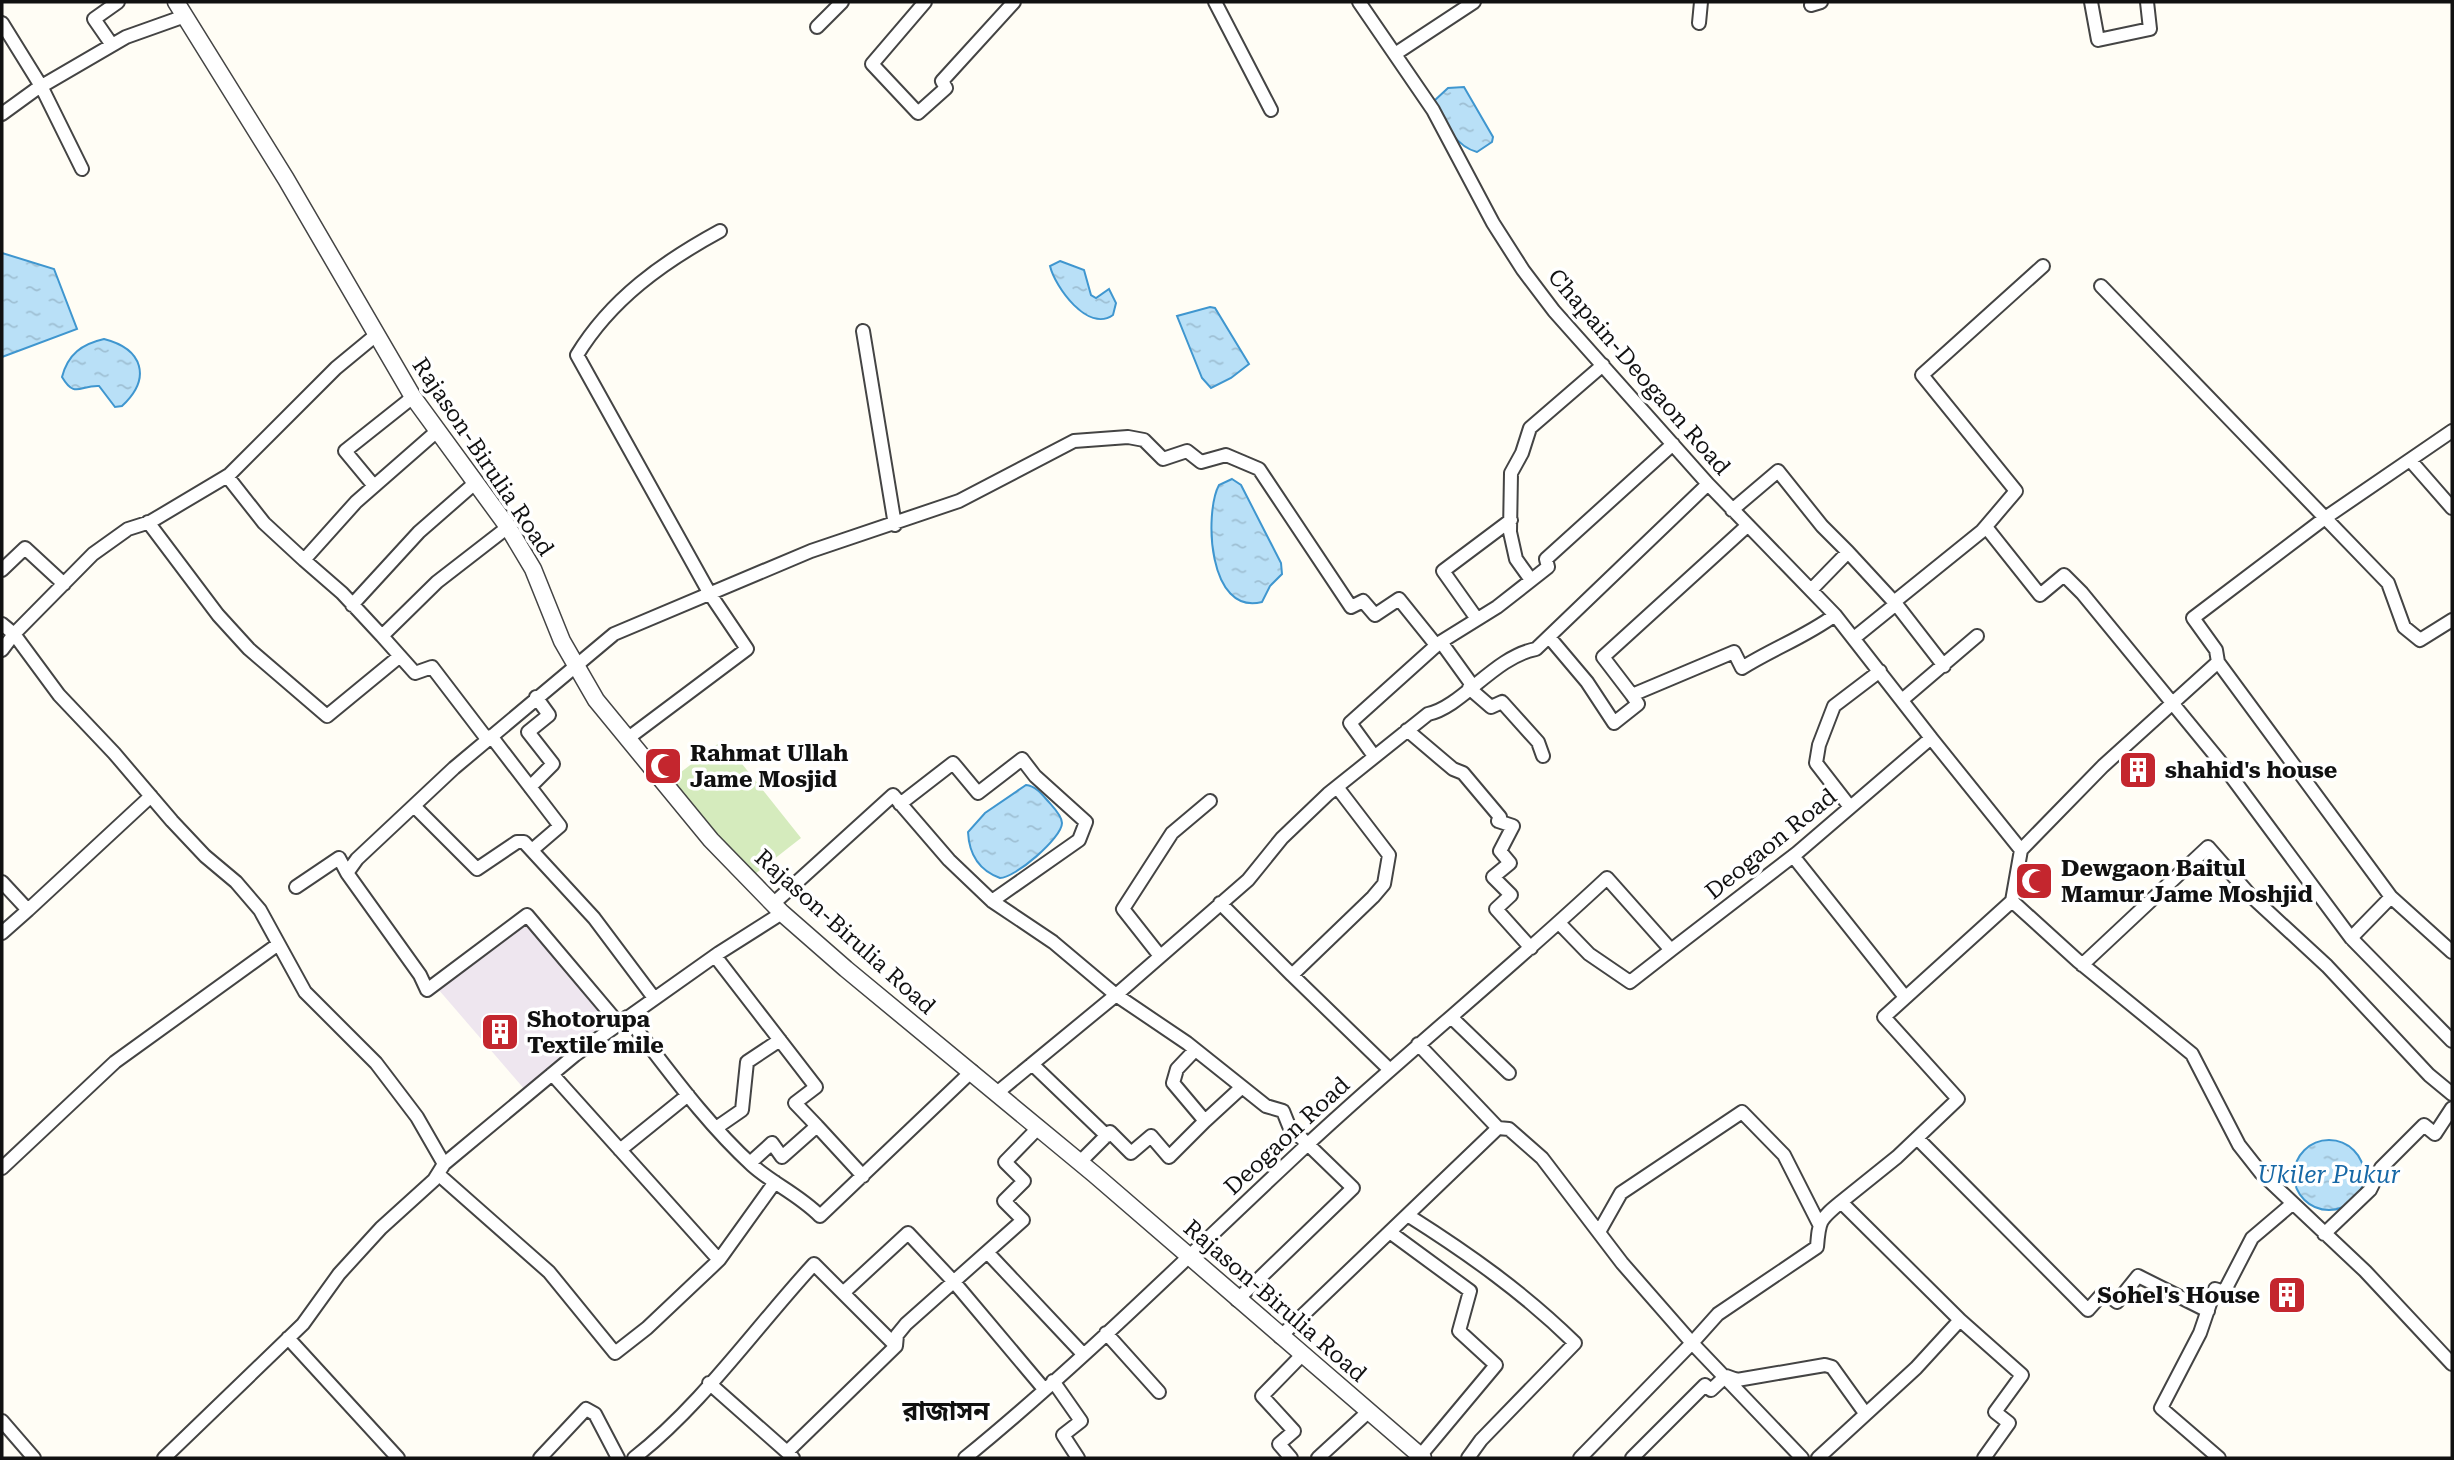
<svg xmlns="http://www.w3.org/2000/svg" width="2454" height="1460" viewBox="0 0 2454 1460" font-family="'Roboto Serif','Noto Sans Bengali',serif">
	<defs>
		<pattern id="water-ripples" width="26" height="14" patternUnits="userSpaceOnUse" patternTransform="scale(1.75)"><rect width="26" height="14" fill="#b9e0f7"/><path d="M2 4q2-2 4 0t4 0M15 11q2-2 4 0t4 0" fill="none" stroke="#9ebfd3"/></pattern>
	</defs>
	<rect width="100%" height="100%" fill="#fffdf5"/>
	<path fill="#eee6ef" d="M525 919 613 1025 526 1091 438 989Z"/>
	<path fill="#d5ebbd" d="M723 740 801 838 746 881 668 782Z"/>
	<path fill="url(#water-ripples)" stroke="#3f96cf" stroke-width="2" d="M1464 87 1493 137 1492 142 1477 152C1454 146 1444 121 1434 101L1448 88Z
		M2 253 54 269 77 329 2 357Z
		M1060 261 1084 270 1091 295 1096 298 1109 289 1116 303 1113 315C1088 333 1055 287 1050 266Z
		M1210 307 1215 308 1249 364 1231 378 1211 388 1202 378 1177 316Z
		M104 339C143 349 152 378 122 406L115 407 99 386C80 385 75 399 62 377 68 354 82 344 104 339Z
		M1232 479 1241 485 1281 563 1282 574 1270 586 1262 602C1208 616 1204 513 1219 485Z
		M1026 785C1035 786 1041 793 1047 800 1052 806 1062 815 1062 823 1062 838 1015 878 1000 878 978 870 969 853 968 832L985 813Z
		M2294 1175a35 35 0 1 1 70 0a35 35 0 1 1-70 0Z"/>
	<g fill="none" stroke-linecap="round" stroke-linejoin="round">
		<defs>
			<path id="minor" d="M925 2 872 64 918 113 946 88 942 81 1014 2
				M1215 2 1271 110
				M1359 2 1433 110 1493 223 1523 270 1554 311 1708 484 1835 615 1931 738
				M2091 2 2098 40 2150 29 2147 2
				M1811 5 1821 2
				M2 23 41 86 82 169
				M1699 23 1701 2
				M817 27 842 2
				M112 45 94 19 118 2
				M1395 54 1474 2
				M2 114 35 90 126 37 185 16
				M2101 286 2388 583 2404 627 2420 640 2452 620
				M863 331 895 525
				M2452 431 2325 518 2193 618 2216 650 2218 662 2103 766 2021 850 2012 901 2078 961 2192 1054 2239 1145 2261 1173 2365 1271 2452 1364
				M2410 460 2452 508
				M227 476 264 523 304 560 356 502 436 432
				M374 486 345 451 413 397
				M1732 510 1778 471 1822 526 1848 552 1811 590
				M148 522 218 615 249 649 327 716 400 656
				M1747 526 1603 657 1632 695 1734 652 1742 668C1772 649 1807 636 1835 615
				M1986 527 2040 595 2064 575 2082 593 2219 760 2351 938 2452 1041
				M1848 552 1896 604 1854 638
				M304 560 342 593 382 636
				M2 570 25 548 64 584
				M1531 580 1516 559 1510 532 1511 473 1522 453 1530 428 1603 365
				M1894 602 1982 531 2016 491 1922 375 2043 266
				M1896 604 1944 666
				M352 605 419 532 475 483
				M1477 619 1443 571 1511 520
				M2 624 14 634 2 650
				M1549 637 1587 682 1614 723 1638 704 1632 695
				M1441 642 1472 685
				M2218 662 2391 897
				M1469 688 1491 707 1502 702 1538 742 1543 756
				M1902 700 1977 636
				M1407 730 1453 769 1463 773 1500 817 1498 821 1513 826 1500 851 1510 863 1493 877 1511 895 1496 909 1531 948
				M491 736 560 826 532 850
				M487 739 432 667 415 673 382 636 437 582 508 527
				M627 739 747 649 710 594 577 355C611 299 663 262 720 231
				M1374 756 1350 723 1439 643 1497 607 1548 567 1546 559 1673 444
				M530 787 553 764 528 732 549 715 536 697
				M1337 787 1389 855 1384 884 1373 897 1292 975 1390 1070
				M900 804 953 763 978 793 1022 759 1035 776 1086 822 1079 840 992 901
				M414 806 477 869 517 842H524L594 918 654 998
				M1850 807 1816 763 1819 745 1834 706 1880 671
				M1793 856 1905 997
				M2 882 28 910 2 933
				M296 887 339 858 347 873
				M774 903 893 795 949 860 992 901 1053 942 1116 995 1187 1043 1266 1106 1283 1111 1289 1126 1353 1188 1237 1300
				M1220 903 1292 975
				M28 910 151 796
				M1559 923 1589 954 1630 982 1671 950
				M2351 938 2391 897 2452 952
				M715 956 816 1087 795 1103 817 1126 782 1157 772 1143 750 1163
				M1160 956 1123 909 1172 833 1210 801
				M2082 965 2208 847 2250 895 2327 966 2429 1075 2452 1094
				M627 1017C667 1068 704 1121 752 1165 773 1184 798 1194 820 1216L972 1071
				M1452 1018 1509 1073
				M619 1024 527 915 427 990 420 975 347 873 357 859 454 768 614 634 811 551 959 501 1074 441 1128 437 1144 440 1163 459 1187 451 1201 462 1226 455 1259 469 1351 607 1363 601 1375 615 1399 599 1436 645
				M1032 1064 1107 1136
				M998 1092 1116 995 1248 880 1282 838 1328 794 1428 714C1462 707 1494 657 1536 649L1708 484
				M1205 1121 1242 1087
				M817 1126 863 1176
				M716 1128 742 1110 747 1062 780 1040
				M1498 1128 1509 1129 1542 1158 1622 1263 1692 1343 1718 1314 1817 1247C1819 1221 1819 1220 1841 1202
				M1917 1138 2088 1310 2104 1292 2117 1302 2138 1276 2208 1311
				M620 1150 688 1095
				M1080 1162 1110 1132 1131 1153 1151 1136 1169 1157 1205 1121 1173 1083 1177 1069 1195 1050
				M444 1164 575 1055 719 953 782 913
				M2 1168 115 1062 277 945
				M438 1174 549 1272 615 1353 647 1328 719 1260 552 1074
				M1409 1216C1469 1254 1524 1293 1575 1343L1481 1440 1468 1458
				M1599 1232 1621 1193 1742 1112 1784 1155 1819 1224
				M1391 1233 1470 1291 1459 1331 1496 1365 1420 1456
				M2324 1234 2370 1190 2381 1168 2424 1125 2435 1134 2452 1108
				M987 1252 1083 1354
				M719 1260 775 1182
				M843 1293 908 1233 954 1282 1044 1389
				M1960 1320 2022 1375 1995 1412 2009 1423 1984 1458
				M1106 1333 1159 1392
				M1280 1337 1498 1128 1418 1044
				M288 1338 398 1458
				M896 1346 897 1335 906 1324 1023 1220 1004 1201 1024 1181 1005 1162 1039 1127
				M1053 1381 1081 1421 1063 1435 1078 1458
				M709 1383 787 1452
				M2 1421 34 1458
				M164 1458 303 1324 339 1274 381 1228 434 1180 444 1164 417 1117 376 1063 305 992 260 910 236 882 205 856 172 821 114 753 59 695 14 634 93 554 128 529 150 522 229 475 336 368 376 335
				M540 1458 586 1409 595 1414 618 1458
				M634 1458C702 1405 755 1328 814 1264L896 1346 787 1452 793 1458
				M965 1458C1085 1360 1195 1249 1309 1143 1407 1052 1510 969 1607 878L1671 950 1797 853 1931 738 2021 850
				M1291 1458 1279 1444 1294 1431 1262 1396 1302 1355
				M1318 1458 1368 1412
				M1580 1458 1692 1343 1802 1458
				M1632 1458 1705 1385 1711 1390 1726 1376 1737 1380 1825 1365 1832 1367 1865 1413
				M1818 1458 1916 1368 1960 1320 1841 1202 1897 1157 1958 1099 1884 1017 2012 901
				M2219 1458 2161 1408 2200 1333 2215 1289 2224 1292 2252 1238 2292 1204"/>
			<path id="tertiary" d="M176 2 286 179 413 397 508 527 533 569 562 641 596 700 711 840 782 913 846 969 1094 1174 1423 1458"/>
		</defs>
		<use href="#minor" stroke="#444" stroke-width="16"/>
		<use href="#tertiary" stroke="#444" stroke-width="19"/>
		<use href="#minor" stroke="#fff" stroke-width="12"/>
		<use href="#tertiary" stroke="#fff" stroke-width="16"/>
	</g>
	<defs>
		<symbol id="mosque-square" viewBox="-11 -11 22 22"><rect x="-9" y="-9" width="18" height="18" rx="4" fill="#c4262e" stroke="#fff"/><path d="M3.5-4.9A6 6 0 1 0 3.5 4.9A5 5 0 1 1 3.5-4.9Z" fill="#fff"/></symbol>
		<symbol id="building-square" viewBox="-11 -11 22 22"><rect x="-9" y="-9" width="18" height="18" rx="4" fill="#c4262e" stroke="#fff"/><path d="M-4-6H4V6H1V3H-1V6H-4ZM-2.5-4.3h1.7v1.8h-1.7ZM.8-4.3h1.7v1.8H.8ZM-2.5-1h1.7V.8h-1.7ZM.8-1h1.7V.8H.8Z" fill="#fff"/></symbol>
	</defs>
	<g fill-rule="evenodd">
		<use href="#mosque-square" x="641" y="744" width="44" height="44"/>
		<use href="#building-square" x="2116" y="748" width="44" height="44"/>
		<use href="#mosque-square" x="2012" y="859" width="44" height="44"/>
		<use href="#building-square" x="478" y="1010" width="44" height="44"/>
		<use href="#building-square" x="2265" y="1273" width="44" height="44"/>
	</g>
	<g text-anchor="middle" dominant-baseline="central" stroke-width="7" stroke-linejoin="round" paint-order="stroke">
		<g font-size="23" fill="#111" stroke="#fff">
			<text transform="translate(1639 372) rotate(49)">Chapain-Deogaon Road</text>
			<text transform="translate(483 457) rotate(56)">Rajason-Birulia Road</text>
			<text transform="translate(1771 844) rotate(-39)">Deogaon Road</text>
			<text transform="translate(845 932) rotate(42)">Rajason-Birulia Road</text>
			<text transform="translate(1287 1136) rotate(-43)">Deogaon Road</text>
			<text transform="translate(1275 1301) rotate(41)">Rajason-Birulia Road</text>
		</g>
		<g font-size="23" font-weight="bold" fill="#111" stroke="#fff" text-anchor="start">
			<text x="690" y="753">Rahmat Ullah<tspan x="690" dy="26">Jame Mosjid</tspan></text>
			<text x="2165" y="770">shahid's house</text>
			<text x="2061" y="868">Dewgaon Baitul<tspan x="2061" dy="26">Mamur Jame Moshjid</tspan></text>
			<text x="527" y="1019">Shotorupa<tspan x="527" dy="26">Textile mile</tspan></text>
			<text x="2260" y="1295" text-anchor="end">Sohel's House</text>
		</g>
		<g font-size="24" font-style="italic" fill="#1768a6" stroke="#fff">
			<text x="2329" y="1175">Ukiler Pukur</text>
		</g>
		<g font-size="26" font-weight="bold" fill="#111" stroke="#fff">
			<text x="946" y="1411">রাজাসন</text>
		</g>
	</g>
	<rect width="2454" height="1460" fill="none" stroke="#111111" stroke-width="7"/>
</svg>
